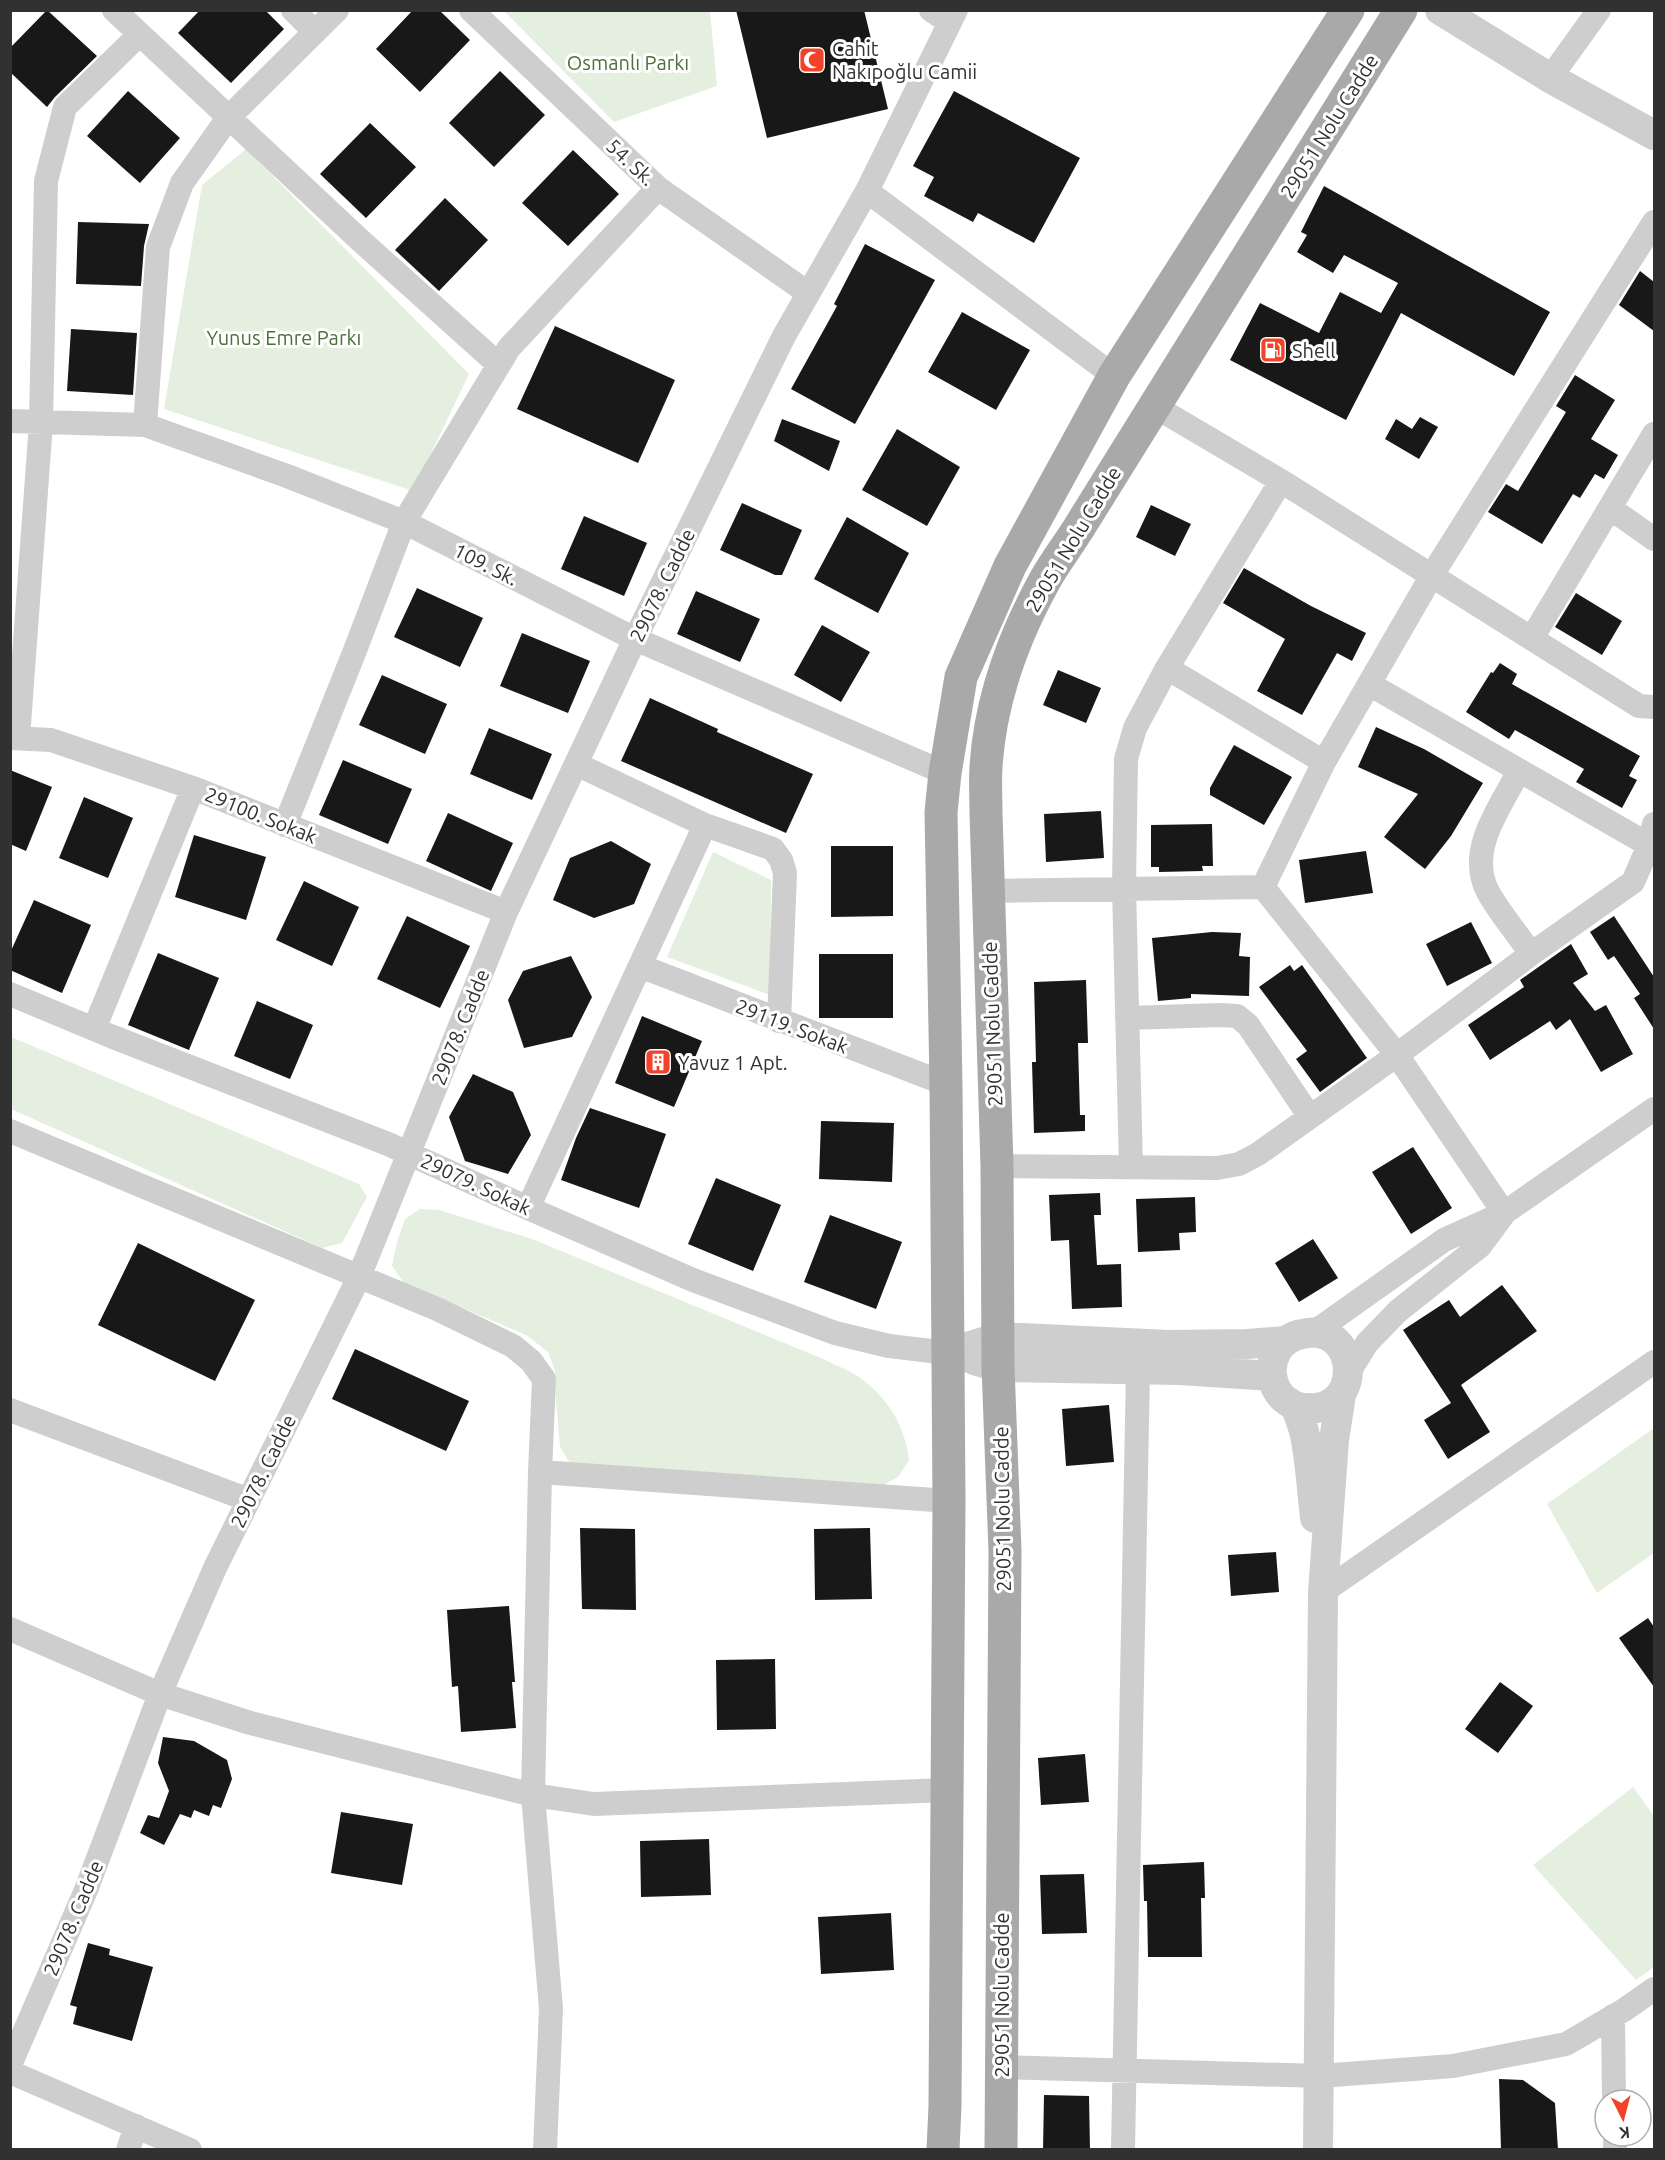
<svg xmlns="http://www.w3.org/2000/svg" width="1665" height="2160" viewBox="0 0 1665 2160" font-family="Ubuntu,sans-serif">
	<rect width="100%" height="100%" fill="#fff"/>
	<path fill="#e4efdf" d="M504 11H710L717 86 614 122Z
		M246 149 469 374 413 491 164 409 202 185Z
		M713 852 771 880 770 995 667 957Z
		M11 1037 359 1184 367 1197 342 1243 322 1248 11 1109Z
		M420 1209 439 1210 532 1239 821 1358C835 1365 852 1371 863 1380 890 1401 905 1427 909 1460L898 1477 881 1486 573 1468 560 1447 556 1401 555 1371 548 1352 526 1335 404 1283 392 1266 397 1242 405 1219Z
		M1654 1428V1553L1597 1593 1547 1504Z
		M1633 1787 1654 1816V1967L1636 1980 1533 1865Z"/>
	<path fill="#181818" d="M47 10 97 56 55 97 47 107 10 72V48Z
		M200 10H265L284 29 231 83 178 33Z
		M413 10H439L470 40 420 92 376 49Z
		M736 10H864L888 109 767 138Z
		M500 71 545 115 494 167 449 123Z
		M128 91 180 138 140 183 87 136Z
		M954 91 1080 158 1034 243 978 213 973 222 924 196 934 177 913 166Z
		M370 123 416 167 366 218 320 174Z
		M573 150 619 194 568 246 522 203Z
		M1324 186 1550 312 1514 376 1401 313 1346 420 1230 360 1260 303 1319 333 1340 292 1381 313 1398 283 1344 255 1333 273 1297 252 1307 235 1301 232Z
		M445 198 488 240 439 291 395 250Z
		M78 222 149 224 144 246 141 286 76 284Z
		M865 244 935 280 855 424 791 389 837 306 834 304Z
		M1640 271 1654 282V331L1619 305Z
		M962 312 1030 350 996 410 928 372Z
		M555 326 675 380 638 463 517 409Z
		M71 329 137 333 133 395 67 391Z
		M1575 375 1615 400 1591 439 1618 455 1604 479 1595 474 1580 498 1573 494 1542 544 1488 512 1506 484 1518 491 1566 412 1556 406Z
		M1420 417 1438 427 1419 459 1385 439 1396 419 1412 429Z
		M782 419 840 441 829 471 774 441Z
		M897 429 960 467 927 526 862 490Z
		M742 503 802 530 782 575H775L720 550Z
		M1151 505 1191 524 1175 556 1136 537Z
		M584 516 647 543 624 596 561 569Z
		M847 517 909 553 878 613 814 579Z
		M1244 568 1311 606 1366 633 1352 661 1337 653 1302 715 1257 691 1285 639 1223 603Z
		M417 588 483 618 460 667 394 637Z
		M696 591 760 619 740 662 677 634Z
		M1576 593 1622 621 1602 655 1555 627Z
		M822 625 870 652 841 702 794 675Z
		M522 633 590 661 568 713 500 686Z
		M1500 663 1517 674 1512 684 1640 756 1629 776 1637 780 1622 808 1576 782 1584 769 1515 730 1509 739 1466 712 1491 672 1493 673Z
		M1058 670 1101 688 1086 723 1043 705Z
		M382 675 447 704 425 754 359 725Z
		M650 698 718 729 717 732 813 774 786 833 621 761Z
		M1376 727 1424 749 1483 783 1451 836 1425 869 1384 837 1418 794 1358 767Z
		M489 728 552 754 532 800 470 774Z
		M1234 745 1292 777 1264 825 1210 795V788Z
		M343 760 412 789 388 844 319 815Z
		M10 770 52 787 26 851 10 844Z
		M84 797 133 818 108 878 59 858Z
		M1101 811 1104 858 1046 862 1044 814Z
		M448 813 513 843 491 891 426 861Z
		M1212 824 1213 866H1202L1203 871 1159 872V867H1151V825Z
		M194 835 266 857 246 920 175 897Z
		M611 841 651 864 634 904 594 918 553 900 570 858Z
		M831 846H893V916L831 917Z
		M1366 851 1373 893 1305 903 1299 860Z
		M304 881 359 907 332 966 276 940Z
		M34 900 91 925 62 993 10 970V953Z
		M407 916 470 946 440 1008 377 979Z
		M1614 916 1654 977V1029L1634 998 1640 994 1614 956 1608 960 1590 932Z
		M1471 922 1492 963 1447 986 1426 944Z
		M1212 932 1241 933 1239 956 1250 957 1249 996 1191 994V998L1158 1001 1152 938Z
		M1571 944 1588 974 1573 983 1595 1011 1606 1005 1633 1054 1601 1072 1570 1019 1556 1030 1550 1021 1490 1060 1468 1025 1524 987 1520 980Z
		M158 953 219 978 189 1050 128 1025Z
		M819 954H893V1018H819Z
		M571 956 592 997 572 1037 524 1048 508 1000 523 971Z
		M1290 965 1294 971 1302 965 1367 1058 1320 1092 1296 1059 1307 1051 1259 987Z
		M1086 980 1088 1043H1078L1080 1115H1085V1131L1034 1133 1032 1062H1036L1034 982Z
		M257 1001 313 1025 290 1079 234 1056Z
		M642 1016 702 1041 674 1107 615 1083Z
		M473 1074 513 1092 531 1135 508 1174 465 1161 449 1117Z
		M590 1108 666 1134 639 1208 561 1180 576 1138Z
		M821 1121 894 1123 892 1182 819 1179Z
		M1413 1147 1452 1208 1411 1234 1372 1172Z
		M716 1178 781 1205 753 1271 688 1244Z
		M1100 1193 1101 1215H1094L1097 1265 1121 1264 1122 1307 1072 1309 1069 1240 1051 1241 1049 1195Z
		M1195 1197 1196 1232 1179 1233 1180 1250 1138 1252 1136 1199Z
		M830 1215 902 1242 876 1309 804 1282Z
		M1313 1239 1338 1278 1299 1302 1275 1263Z
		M138 1243 255 1300 215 1381 98 1325Z
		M1502 1285 1537 1331 1461 1385 1490 1432 1448 1459 1424 1420 1451 1403 1403 1330 1449 1300 1460 1317Z
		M355 1349 469 1401 446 1451 332 1399Z
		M1109 1405 1114 1462 1066 1466 1062 1409Z
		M580 1528 635 1529 636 1610 582 1609Z
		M870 1528 872 1599 815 1600 814 1529Z
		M1276 1552 1279 1592 1231 1596 1228 1555Z
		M509 1606 515 1682H512L516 1728 461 1732 458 1686 452 1687 447 1610Z
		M1648 1618 1654 1627V1687L1619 1638Z
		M775 1659 776 1729 717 1730 716 1660Z
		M1500 1682 1533 1706 1498 1753 1465 1729Z
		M163 1737 194 1741 227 1760 232 1779 221 1808 213 1805 209 1816 194 1810 191 1818 180 1814 164 1845 140 1833 148 1815 159 1818 169 1791 158 1763Z
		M1085 1754 1089 1802 1041 1805 1038 1758Z
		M341 1812 413 1824 402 1885 331 1873Z
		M709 1839 711 1895 641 1897 640 1841Z
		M1204 1862 1205 1898H1201L1202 1957H1148L1147 1901H1144L1143 1865Z
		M1084 1874 1087 1933 1042 1934 1040 1875Z
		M891 1913 894 1970 821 1974 818 1917Z
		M88 1943 110 1949 109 1955 153 1967 132 2041 73 2024 77 2007 70 2005Z
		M1499 2079 1523 2080 1555 2103 1558 2150H1501Z
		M1044 2095 1089 2096 1090 2150H1043Z"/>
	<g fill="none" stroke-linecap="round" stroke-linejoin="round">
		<path stroke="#cecece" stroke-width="24" d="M114 10 361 241 499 365
			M293 10 315 32
			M471 10 658 188 808 293
			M931 10 949 22
			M1550 78 1599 10
			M867 191 1114 376
			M1154 406 1281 481 1639 706 1654 707
			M10 421 145 425 287 476 404 522 635 639 945 773
			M145 425 158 247 182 183 228 118 337 10
			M1281 481 1167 668 1324 762
			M1610 508 1654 539
			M1532 638 1654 434
			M1369 684 1649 845
			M10 738 51 740 193 788 506 912
			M18 738 41 423 46 181 65 107 139 35
			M576 764 705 825 773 849 781 860 785 873 779 1021
			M1519 771C1501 806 1467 849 1487 890 1497 910 1518 934 1531 954
			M285 825 354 653 404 522 509 348 658 188
			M1263 887 1397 1055 1531 954 1633 882 1649 845 1654 824
			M988 891 1263 887 1324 762 1432 575 1654 222
			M640 966 946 1084
			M10 994 113 1037 388 1144 528 1208 693 1280 835 1333 889 1346 948 1353
			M1127 1018 1221 1015 1237 1016 1248 1025 1310 1117
			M94 1029 193 788
			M10 1131 437 1309 513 1346 531 1361 544 1379 540 1472 949 1501
			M997 1166 1217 1168 1239 1164 1258 1154 1397 1055 1504 1213
			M1131 1167 1124 888 1126 759 1135 728 1167 668
			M528 1208 705 825
			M1313 1333 1444 1240 1504 1213 1654 1109
			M1349 1372 1367 1343 1398 1311 1480 1246 1503 1215
			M10 1410 249 1500
			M540 1472 533 1795 551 2009 545 2150
			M1323 1592 1654 1362
			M10 1629 160 1694 247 1722 533 1795 594 1804 947 1790
			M1613 2016 1614 2100
			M10 2065 86 1890 160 1694 215 1568 359 1277 506 912 635 639 784 336 867 191 956 10
			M1001 2067 1320 2076 1453 2066 1566 2044 1624 2010 1654 1989
			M10 2072 190 2150
			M1615 2136V2150
			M128 2150 136 2126
			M1123 2150 1138 1369"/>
		<path stroke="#cecece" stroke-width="30" d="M1440 10 1550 78 1654 135
			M948 1353 999 1337 1168 1345 1247 1344 1285 1341
			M974 1360 998 1367 1180 1370 1272 1376
			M1294 1406C1366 1425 1363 1320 1302 1334 1292 1336 1282 1342 1277 1351 1268 1366 1271 1386 1283 1398 1286 1401 1291 1403 1294 1406 1298 1411 1302 1425 1304 1431 1310 1456 1312 1492 1315 1518
			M1318 2150 1323 1592 1334 1440 1341 1395"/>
		<path stroke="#a9a9a9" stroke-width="33" d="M943 2150 945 2106 949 1501 946 1084 941 812 945 773 961 677 1010 566 1114 376 1348 10
			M1001 2150 1005 1551 998 1367 997 1166 986 813C986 798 985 782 986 767 990 701 1013 638 1045 580 1055 562 1069 544 1080 526L1401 10"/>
	</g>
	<defs>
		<symbol id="mosque-square" viewBox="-11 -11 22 22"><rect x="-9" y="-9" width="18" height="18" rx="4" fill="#f2432a" stroke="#fff"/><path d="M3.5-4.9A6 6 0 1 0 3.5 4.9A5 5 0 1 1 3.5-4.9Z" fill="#fff"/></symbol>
		<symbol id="fuel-square" viewBox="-11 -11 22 22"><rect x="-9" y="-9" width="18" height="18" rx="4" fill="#f2432a" stroke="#fff"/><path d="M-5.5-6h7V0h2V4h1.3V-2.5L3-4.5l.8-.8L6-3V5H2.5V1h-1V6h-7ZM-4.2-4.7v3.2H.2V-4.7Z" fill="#fff"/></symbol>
		<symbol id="building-square" viewBox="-11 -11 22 22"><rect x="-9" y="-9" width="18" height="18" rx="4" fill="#f2432a" stroke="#fff"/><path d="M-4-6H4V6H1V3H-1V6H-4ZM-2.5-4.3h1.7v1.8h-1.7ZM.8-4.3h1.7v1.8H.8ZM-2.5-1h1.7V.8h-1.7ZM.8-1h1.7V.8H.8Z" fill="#fff"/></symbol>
	</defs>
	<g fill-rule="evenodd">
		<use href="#mosque-square" x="797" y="45" width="30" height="30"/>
		<use href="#fuel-square" x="1258" y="335" width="30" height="30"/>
		<use href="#building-square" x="643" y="1047" width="30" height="30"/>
	</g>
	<g text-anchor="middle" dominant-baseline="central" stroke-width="6" stroke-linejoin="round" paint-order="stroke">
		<g font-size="20" fill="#313131" stroke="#fff" text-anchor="start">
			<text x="832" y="48">Cahit<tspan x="832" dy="23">Nakıpoğlu Camii</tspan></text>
			<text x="1292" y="350">Shell</text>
			<text x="678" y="1062">Yavuz 1 Apt.</text>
		</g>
		<g font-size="20" fill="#49713a" stroke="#fff">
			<text x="628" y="62">Osmanlı Parkı</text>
			<text x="284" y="337">Yunus Emre Parkı</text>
		</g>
		<g font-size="20" fill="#313131" stroke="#fff">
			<text transform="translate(1329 126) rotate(-58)">29051 Nolu Cadde</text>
			<text transform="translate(631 162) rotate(43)">54. Sk.</text>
			<text transform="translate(1073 539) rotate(-59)">29051 Nolu Cadde</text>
			<text transform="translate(486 564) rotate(27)">109. Sk.</text>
			<text transform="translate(662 585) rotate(-64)">29078. Cadde</text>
			<text transform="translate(261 815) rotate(22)">29100. Sokak</text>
			<text transform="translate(992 1024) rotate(-92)">29051 Nolu Cadde</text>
			<text transform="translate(792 1026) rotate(21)">29119. Sokak</text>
			<text transform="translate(460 1027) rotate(-68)">29078. Cadde</text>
			<text transform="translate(476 1184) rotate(25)">29079. Sokak</text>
			<text transform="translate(263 1471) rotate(-64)">29078. Cadde</text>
			<text transform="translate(1002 1509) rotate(-91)">29051 Nolu Cadde</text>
			<text transform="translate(73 1918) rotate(-67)">29078. Cadde</text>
			<text transform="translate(1001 1995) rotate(-90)">29051 Nolu Cadde</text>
		</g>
	</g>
	<rect width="1665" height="2160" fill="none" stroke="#313131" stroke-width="24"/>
	<g transform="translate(1623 2118) rotate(174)"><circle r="28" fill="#ffffff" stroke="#adadad" stroke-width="1.5"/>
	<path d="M0-4.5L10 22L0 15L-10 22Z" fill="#f2432a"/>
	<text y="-9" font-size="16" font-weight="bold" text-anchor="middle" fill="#313131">K</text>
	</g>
</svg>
